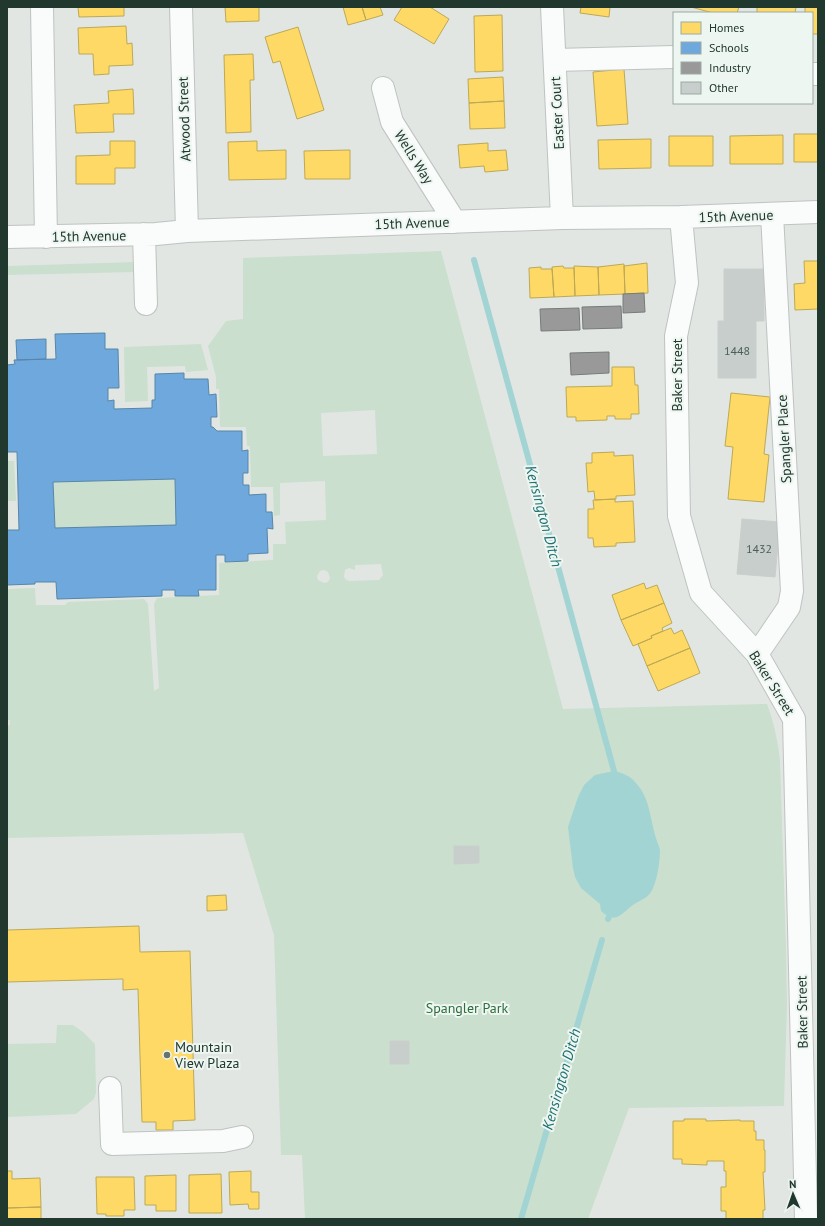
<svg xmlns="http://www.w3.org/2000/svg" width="825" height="1226" viewBox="0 0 825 1226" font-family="'PT Sans',sans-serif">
	<rect width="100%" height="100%" fill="#e1e6e3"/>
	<path fill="#cadfcd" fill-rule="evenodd" d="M441 251 563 709 767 704C774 723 778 741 780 761L786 947 787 1004 784 1106 629 1108 588 1219H305L302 1155H281L274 935 243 833 7 838V726L10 725V720H7V589L35 588 36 605H65L68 602 144 599 148 604 154 691 159 688 154 604 157 598 219 595V563L273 560V544H286L285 522 326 520 325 481 280 483V515L274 516 273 487H251L250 446H247L246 427H220L219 389H216V377L208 346 226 321 243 319V258ZM375 410 377 454 323 456 321 413ZM381 564 383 575 379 580 350 581 346 580 344 577 345 570 349 568 355 570V565ZM324 570 328 572 330 578 328 582 324 583 318 580 317 576 320 571Z
		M136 262V272L7 275V266Z
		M201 344 208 370 186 372 185 366 147 367 148 401 125 402 124 347Z
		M7 461H14L16 501H7Z
		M175 479 176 525 55 528 53 482Z
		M57 1025H73L83 1032 95 1044 96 1093 94 1099 76 1114 7 1117V1044L56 1043Z"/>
	<path fill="#a3d4d4" d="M614 771C622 773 629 775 635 782 650 797 650 819 656 838 657 842 659 846 660 850 660 861 657 883 651 892 646 900 636 901 629 908 618 918 613 922 601 911L600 904 581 888 575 877 573 868 568 827 578 797 584 785 595 775Z"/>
	<path fill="#ffd966" stroke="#bca955" d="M78 7H124V16L79 17Z
		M225 7H259V21L226 22Z
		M343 7H362L366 20 348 25Z
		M362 7H380L383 15 366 20Z
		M402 7H430L449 19 434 44 394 20Z
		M581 7H610L609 17 580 13Z
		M691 7H739L737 13H713Z
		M757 7H796L795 13H757Z
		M805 7H818V34H812V13H805Z
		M502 15 503 71 475 72 474 16Z
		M126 26 127 44 132 43 133 65 109 66V74L94 75 93 54H79L78 28Z
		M298 27 324 110 297 119 280 61 273 63 265 37Z
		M253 54 254 80H250L251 132 226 133 224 55Z
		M624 69 628 124 597 126 593 72Z
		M503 77 504 101 469 103 468 79Z
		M133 89 134 114H113L114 132 76 133 74 105 109 103 108 91Z
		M504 101 505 128 470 129 469 103Z
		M794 134H818V162H794Z
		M783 135V164H730V136Z
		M669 136H713V166H669Z
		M651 139V168L599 169 598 140Z
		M110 141H135V168H115V184H76V156L110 155Z
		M257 141V151L286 150V179L229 180 228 142Z
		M488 143V151L506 150 508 170 485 172 484 166 460 168 458 145Z
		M350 150V179H305L304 151Z
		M804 261H818V309L795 310 794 284 805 283Z
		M647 263 648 293 625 294 624 266Z
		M624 264 625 294 599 295 598 267Z
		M563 266 564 268H574L575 296 554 297 552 267Z
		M574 266 598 267 599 295 575 296Z
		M541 267V269H552L554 297 530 298 529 268Z
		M612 367H634L635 385H638L639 414H631V419H615V416H607V420L576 421V417H567L566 387 612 386Z
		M731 393 770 397 764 454 769 455 764 502 728 499 733 447 725 446Z
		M614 452V456L633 455 635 495 616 496V499L595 500 594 491 588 492 586 463H592V453Z
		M615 499V502L633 501 635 542 616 543V546L594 547 593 538H588V509H594L593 500Z
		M644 583 646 589 657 585 664 603 621 620 612 595Z
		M664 603 672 623 662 628 663 631 651 636 652 638 633 646 621 620Z
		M671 628 674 634 682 630 690 648 647 666 638 644 652 638 651 636Z
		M690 648 700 673 658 691 647 666Z
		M226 895 227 910 207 911V896Z
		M139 926 140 952 190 951 195 1120 173 1121V1130H156V1122H142L138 989 123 990V979L7 982V930Z
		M684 1119H706V1121L740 1120V1121H754V1131H756V1140H764V1150H765V1172H763L765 1210H763V1219H726V1211H721V1187H726V1171H724V1161H707V1165L682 1164V1159H673V1121H684Z
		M7 1171H12V1179L40 1178 41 1207 7 1208Z
		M251 1171V1192H259V1209H249L248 1204 230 1205 229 1172Z
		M221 1174 222 1213H189V1175Z
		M176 1175V1211H156V1205H145V1176Z
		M96 1177H134L135 1210H124V1216H106V1214H97Z
		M41 1207V1219H7V1208Z"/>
	<path fill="#6fa8dc" stroke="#5786a8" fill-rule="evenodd" d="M105 333V349H118L119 388H108V401L114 400V409L152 408V400H155V374L184 373V379H208L209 395 216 394 217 417H211V427H213L217 431H242V451L248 450V473H243V485H249V495L266 494V512H272L273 529 267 528 268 553 248 554V561L225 562V555H216V590H198L199 596H175V590H162V596L57 599 56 582H35V584L7 585V530H19L17 452H7V365L15 364 14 360 56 359 55 334ZM175 479 176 525 55 528 53 482Z
		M46 339V359L17 360 16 340Z"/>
	<path fill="#999" stroke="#757c79" d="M644 293 645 312 623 313V294Z
		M621 306 622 328 583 329 582 307Z
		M579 308 580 330 541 331 540 309Z
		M609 352V373L571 375 570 353Z"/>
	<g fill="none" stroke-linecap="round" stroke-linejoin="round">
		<path stroke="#a3d4d4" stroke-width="6" d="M474 260 614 771
			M608 919 609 917
			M521 1219 602 940"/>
	</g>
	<path fill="#c8cecb" stroke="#cacfcc" d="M724 269H764V321H756V378H718V321H724Z
		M742 519 780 522 775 577 737 574Z
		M454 846H479V863L454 864Z
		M390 1041H409V1064H390Z"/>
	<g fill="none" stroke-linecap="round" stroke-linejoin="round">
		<defs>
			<path id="minor" d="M42 7 46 237
				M181 7 187 231
				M552 7 562 218
				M555 60 674 57
				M812 74H818
				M383 88 392 122 455 222
				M681 217 687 283 676 336 679 516 701 593 757 654 794 719 806 1219
				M144 234 146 304
				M7 237 156 234 187 231 562 218 681 217 818 212
				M757 654 789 607 792 591 772 214
				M110 1088 112 1144 223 1141 242 1137"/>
		</defs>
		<use href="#minor" stroke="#bec3c0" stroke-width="24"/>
		<use href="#minor" stroke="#fafbfb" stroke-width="22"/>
	</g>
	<circle fill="#64756d" stroke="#eef6f1" stroke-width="1.5" cx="167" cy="1055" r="4"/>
	<g text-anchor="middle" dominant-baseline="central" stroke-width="4" stroke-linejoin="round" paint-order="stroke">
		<g font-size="12" fill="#4b5e56">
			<text x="737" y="350">1448</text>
			<text x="759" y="548">1432</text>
		</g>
		<g font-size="14" fill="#20382e" stroke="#eef6f1">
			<text transform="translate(557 113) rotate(-93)">Easter Court</text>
			<text transform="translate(184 119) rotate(-92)">Atwood Street</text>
			<text transform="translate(414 157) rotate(58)">Wells Way</text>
			<text transform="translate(736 216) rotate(-2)">15th Avenue</text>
			<text transform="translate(412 223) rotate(-2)">15th Avenue</text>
			<text transform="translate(89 236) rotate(-1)">15th Avenue</text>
			<text transform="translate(677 375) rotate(-90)">Baker Street</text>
			<text transform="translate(784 439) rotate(-93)">Spangler Place</text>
			<text transform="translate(772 683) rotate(58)">Baker Street</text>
			<text transform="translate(802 1012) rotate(-91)">Baker Street</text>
		</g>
		<g font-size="14" fill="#2c6d3b" stroke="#eef6f1">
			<text x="467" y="1008">Spangler Park</text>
		</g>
		<g font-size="14" fill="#20382e" stroke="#eef6f1" text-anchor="start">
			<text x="175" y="1047">Mountain<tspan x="175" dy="16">View Plaza</tspan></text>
		</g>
		<g font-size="15" font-style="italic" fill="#1e7071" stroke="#eef6f1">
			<text transform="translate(544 516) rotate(75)">Kensington Ditch</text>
			<text transform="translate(561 1079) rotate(-74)">Kensington Ditch</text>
		</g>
	</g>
	<rect width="825" height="1226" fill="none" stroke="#20382e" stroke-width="16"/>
	<rect x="673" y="12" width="140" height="92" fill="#eef6f1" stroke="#9caaa3"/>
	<rect x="681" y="22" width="20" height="12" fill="#ffd966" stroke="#9caaa3"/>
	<text x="709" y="32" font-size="12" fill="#20382e">Homes</text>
	<rect x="681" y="42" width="20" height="12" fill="#6fa8dc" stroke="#9caaa3"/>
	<text x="709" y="52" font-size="12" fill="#20382e">Schools</text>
	<rect x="681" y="62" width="20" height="12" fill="#999999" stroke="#9caaa3"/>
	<text x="709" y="72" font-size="12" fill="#20382e">Industry</text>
	<rect x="681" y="82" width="20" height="12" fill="#c8cecb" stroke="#9caaa3"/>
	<text x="709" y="92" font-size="12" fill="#20382e">Other</text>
	<g transform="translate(793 1194) rotate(358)" stroke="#eef6f1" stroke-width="3" paint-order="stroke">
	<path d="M0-3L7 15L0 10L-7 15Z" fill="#20382e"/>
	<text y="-6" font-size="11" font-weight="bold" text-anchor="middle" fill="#20382e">N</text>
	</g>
</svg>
